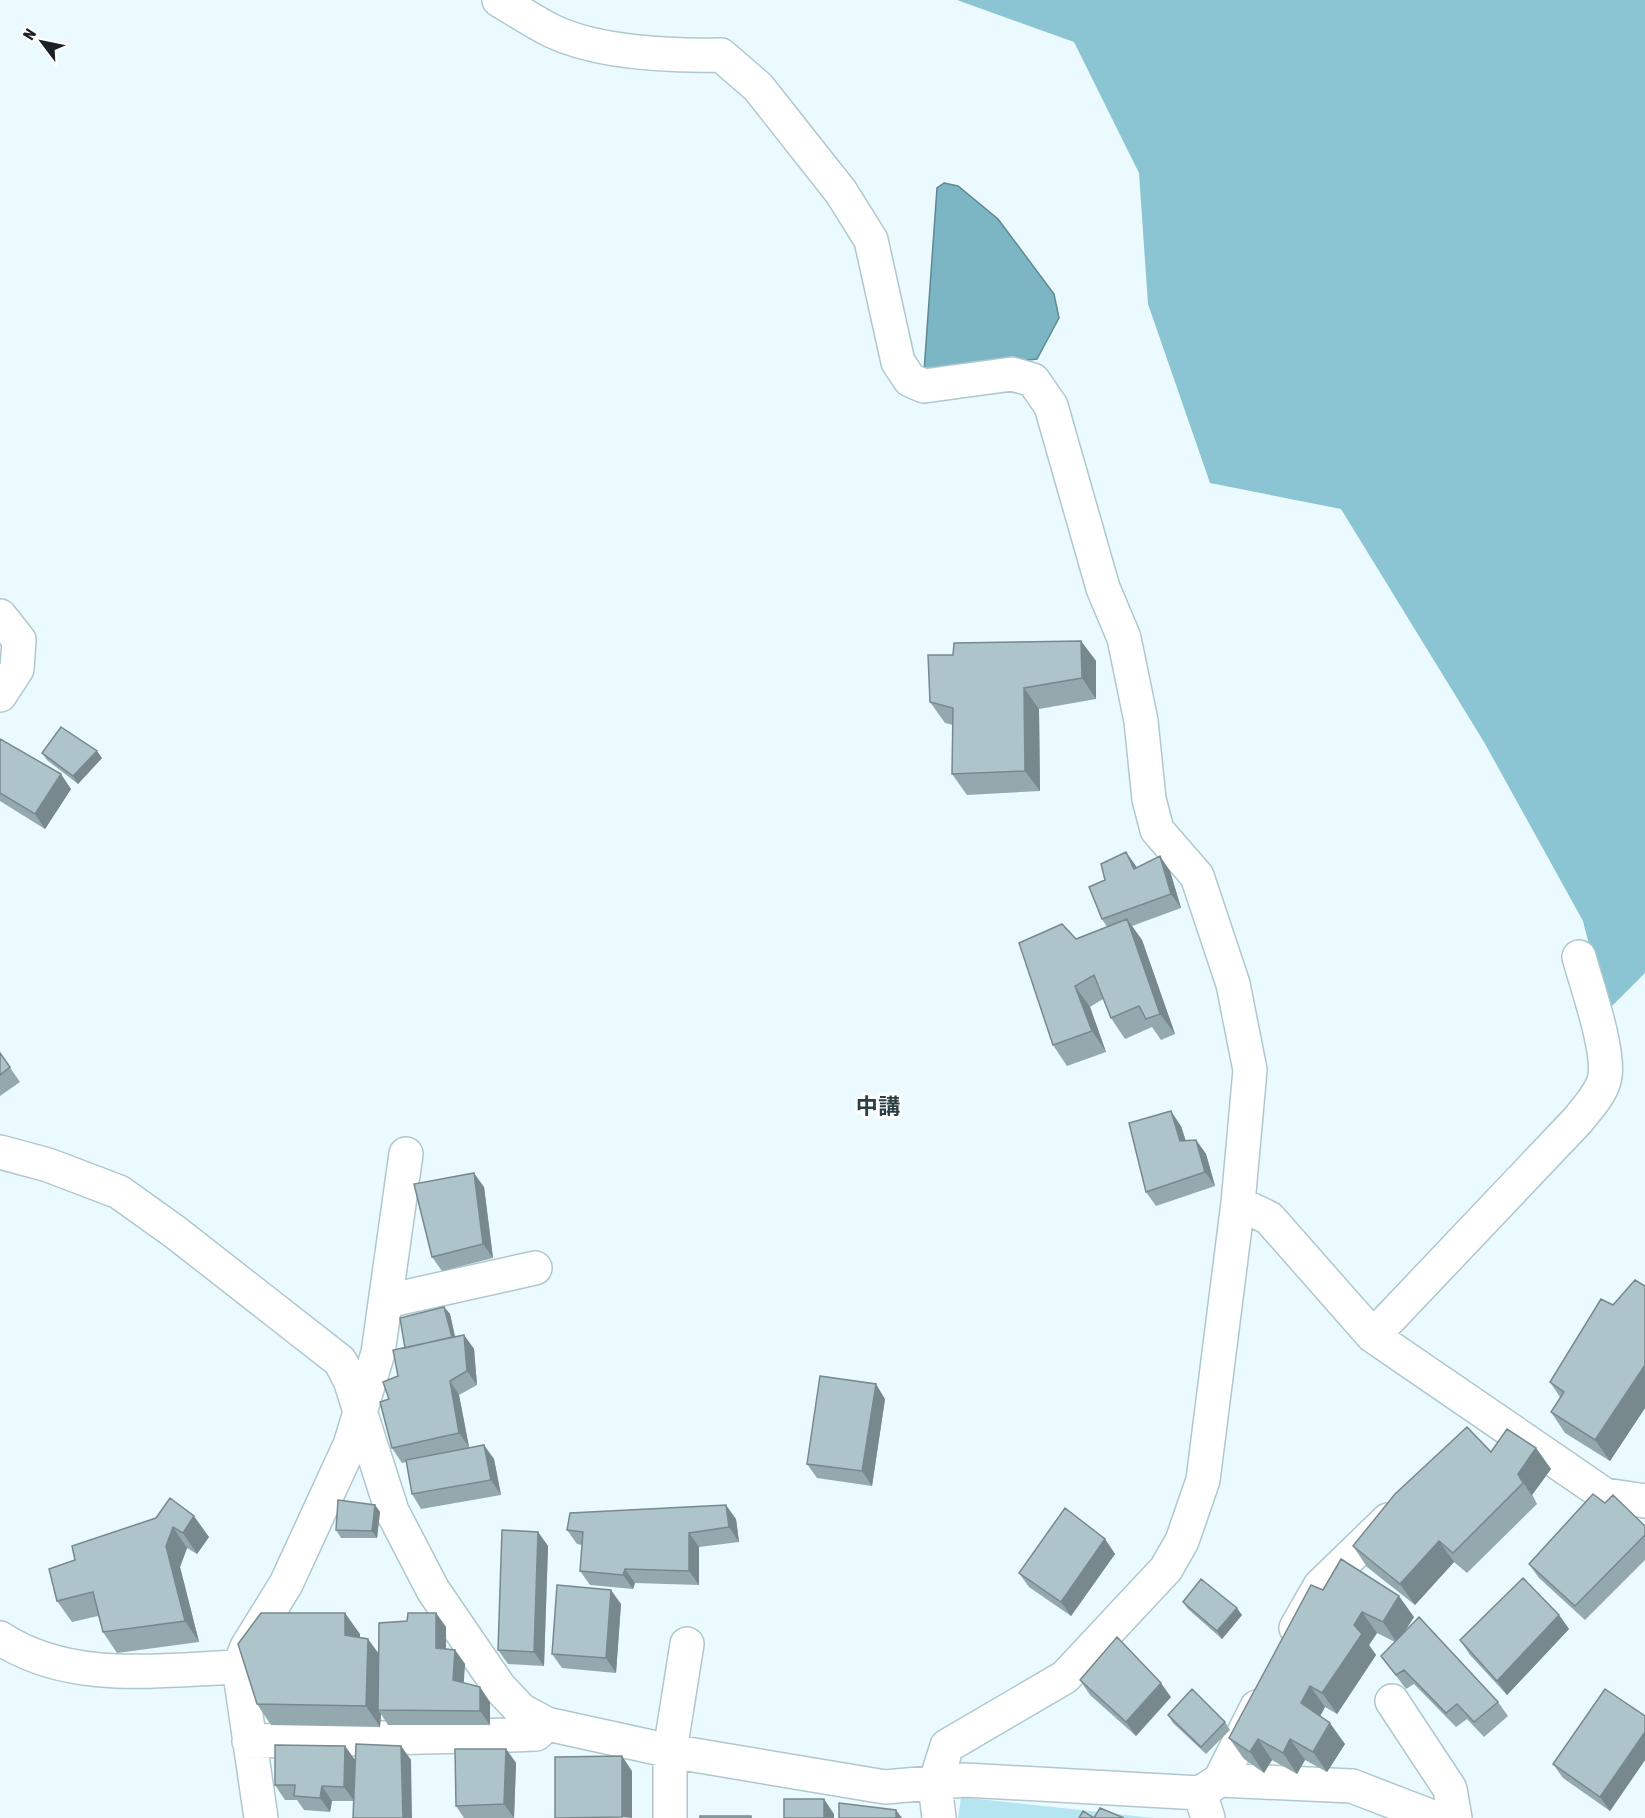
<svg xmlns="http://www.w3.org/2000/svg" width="1645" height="1818" viewBox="0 0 1645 1818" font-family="'Asap Condensed','Noto Sans JP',sans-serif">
	<rect width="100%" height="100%" fill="#eafafe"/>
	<path fill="#b5e5f1" d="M961 1797 1154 1818H958Z"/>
	<path fill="#8bc4d3" d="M957 0H1645V973L1606 1012 1583 921 1484 742 1341 509 1210 483 1148 304 1139 173 1074 42Z"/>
	<path fill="#7cb5c3" stroke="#5e8994" stroke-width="1.5" d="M944 183 958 186 998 219 1054 294 1059 318 1037 359 924 372 937 188Z"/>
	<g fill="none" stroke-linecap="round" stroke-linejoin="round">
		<defs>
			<path id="minor" d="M499 0C516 10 534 22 552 31 598 53 671 56 721 55L758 87 841 192 871 240 898 362 910 380 924 386 1012 374 1033 380 1051 406 1103 588 1124 638 1141 721 1149 799 1157 830 1197 876 1233 984 1250 1070 1238 1203 1203 1480 1182 1541 1166 1569 1065 1677 947 1746 935 1784 939 1818
				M0 616 19 640 17 669 0 695
				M0 1152 48 1165 119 1192 175 1232 340 1361 350 1380 392 1511 433 1590 500 1688 521 1710 547 1724
				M1238 1203 1269 1218 1373 1336 1605 1495 1645 1501
				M387 1301 535 1268
				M1373 1336 1578 1120C1588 1107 1603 1092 1605 1076 1609 1048 1587 986 1579 957
				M1296 1628 1320 1586 1388 1520
				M0 1638C70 1684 158 1670 239 1667
				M1392 1701 1450 1789 1455 1818
				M249 1741 511 1735 536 1734 547 1724 670 1751 885 1787 965 1780 1200 1793 1208 1818
				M1220 1780 1352 1786 1435 1818
				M1200 1793 1220 1780 1257 1707
				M261 1818 239 1667 247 1647 286 1584 350 1445 378 1353 406 1154
				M670 1818V1751L687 1644"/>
		</defs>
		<use href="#minor" stroke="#afc8ce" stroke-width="36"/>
		<use href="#minor" stroke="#fff" stroke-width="33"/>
	</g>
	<path fill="#94a9ae" d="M1081 641 1096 661V699L1039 709 1040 791 967 795 952 774 953 725 945 723 930 702 953 655Z
		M0 739 71 789 45 829 0 801Z
		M42 753 102 758 78 784 47 760Z
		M1137 867 1170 871 1181 908 1132 926 1142 940 1175 1034 1161 1040 1152 1027 1125 1039 1111 1018 1103 999 1090 1007 1106 1052 1067 1066 1053 1045 1076 939 1107 927 1102 919Z
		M0 1053 20 1082 0 1096Z
		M1181 1126 1186 1141 1196 1140 1206 1154 1215 1186 1156 1206 1146 1192Z
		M484 1187 493 1258 442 1271 432 1257Z
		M1645 1286V1408L1610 1461 1565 1433 1551 1412 1560 1397 1550 1382 1613 1305Z
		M444 1307 450 1314 455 1337 464 1335 474 1349 477 1385 459 1395 469 1447 494 1459 501 1495 421 1509 412 1494 406 1462 402 1463 392 1448 389 1399 398 1376 405 1348Z
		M885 1399 872 1486 817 1478 807 1464Z
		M1536 1448 1551 1469 1532 1495 1537 1504 1467 1573 1454 1562 1415 1605 1367 1567 1353 1546 1491 1452Z
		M1605 1503 1645 1526V1560L1585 1620 1539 1578 1529 1564Z
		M375 1505 380 1512 377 1538H341L336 1530Z
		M156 1518 209 1537 197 1554 187 1548 180 1567 199 1642 117 1653 103 1632 98 1616 72 1622 57 1601Z
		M736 1519 739 1542 699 1547V1585L635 1583 633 1589 590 1585 580 1571 582 1545 577 1544 567 1530Z
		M538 1532 548 1546 544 1666 508 1664 498 1650Z
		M1105 1539 1115 1554 1071 1616 1029 1587 1019 1573Z
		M1323 1590 1414 1617 1404 1633 1498 1702 1508 1716 1484 1737 1467 1719 1456 1727 1414 1684 1406 1689 1381 1656 1395 1642 1377 1633 1369 1645 1376 1655 1337 1714 1325 1707 1320 1716 1345 1744 1327 1772 1305 1760 1297 1774 1272 1760 1264 1773 1244 1759 1229 1738Z
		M1183 1602 1242 1615 1222 1639 1188 1609Z
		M621 1604 616 1673 562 1668 552 1654Z
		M436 1613 446 1627V1649L455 1650 465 1664 463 1683 490 1702V1725H388L381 1714 380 1727 271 1725 257 1704 360 1634V1637L368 1639 379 1654 407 1621Z
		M1559 1615 1569 1629 1507 1695 1470 1655 1460 1640Z
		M1080 1680 1171 1697 1136 1736 1090 1695Z
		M1168 1715 1225 1722 1230 1730 1206 1754 1173 1723Z
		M1645 1716V1760L1610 1811 1563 1778 1553 1764Z
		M345 1746 355 1760 401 1746 411 1760 354 1801H332L330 1812 304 1810 297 1800H285L275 1785Z
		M506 1749 516 1763 514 1818H464L456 1806Z"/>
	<path fill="#78898d" d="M1081 641 1096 661V699L1082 678Z
		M1024 688 1039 709 1040 791 1025 771Z
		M97 751 102 758 78 784 73 776Z
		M61 774 71 789 45 829 35 814Z
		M1126 852 1136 866 1144 883 1134 869Z
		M1160 856 1170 871 1181 908 1171 894Z
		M1127 919 1142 940 1175 1034 1160 1014Z
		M1075 986 1090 1007 1106 1052 1092 1031Z
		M1171 1111 1181 1126 1190 1155 1180 1141Z
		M1196 1140 1206 1154 1215 1186 1205 1172Z
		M474 1173 484 1187 493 1258 483 1244Z
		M444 1307 450 1314 458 1350 453 1342Z
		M464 1335 474 1349 477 1385 467 1371Z
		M1645 1365V1408L1610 1461 1595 1440Z
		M450 1381 459 1395 469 1447 459 1433Z
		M876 1384 885 1399 872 1486 862 1471Z
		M484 1445 494 1459 501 1495 491 1480Z
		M1536 1448 1551 1469 1532 1495 1537 1504 1518 1474Z
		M375 1505 380 1512 377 1538 372 1531Z
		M726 1505 736 1519 739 1542 729 1527Z
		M194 1516 209 1537 197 1554 183 1533Z
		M173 1527 187 1548 180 1567 199 1642 185 1621 166 1546Z
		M538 1532 548 1546 544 1666 534 1652Z
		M689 1533 699 1547V1585L689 1571Z
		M1105 1539 1115 1554 1071 1616 1061 1602Z
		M1439 1541 1454 1562 1415 1605 1400 1584Z
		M625 1569 635 1583 633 1589 623 1575Z
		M611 1590 621 1604 616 1673 606 1658Z
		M1399 1596 1414 1617 1397 1643 1383 1622Z
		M1237 1608 1242 1615 1222 1639 1217 1631Z
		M1362 1612 1377 1633 1369 1645 1376 1655 1337 1714 1322 1693 1354 1625Z
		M345 1613 360 1634V1656L345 1635Z
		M436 1613 446 1627V1662L436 1648Z
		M1559 1615 1569 1629 1507 1695 1497 1681Z
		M368 1639 383 1660 378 1710 381 1714 380 1727 366 1706Z
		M455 1650 465 1664 463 1694 453 1680Z
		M1161 1683 1171 1697 1136 1736 1126 1722Z
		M1310 1686 1325 1707 1316 1724 1301 1703Z
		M480 1687 490 1702V1725L480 1711Z
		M1330 1723 1345 1744 1327 1772 1313 1752Z
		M1645 1732V1760L1610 1811 1600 1797Z
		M1258 1739 1272 1760 1264 1773 1250 1752Z
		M1290 1739 1305 1760 1297 1774 1283 1753Z
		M345 1746 355 1760 354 1801 344 1787Z
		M401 1746 411 1760 412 1818H403Z
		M506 1749 516 1763 514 1818 504 1804Z
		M622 1756 632 1771V1818L622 1817Z
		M322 1786 332 1801 330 1812 320 1798Z
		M824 1799 834 1814V1818H824Z
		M896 1810 902 1818H896Z"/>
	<path fill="#acc4ca" stroke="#78898d" stroke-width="1.5" d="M1081 641 1082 678 1024 688 1025 771 952 774 953 708 930 702 928 655H953L954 643Z
		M61 727 97 751 73 776 42 753Z
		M0 739 61 774 35 814 0 793Z
		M1126 852 1134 869 1160 856 1171 894 1102 919 1089 887 1105 880 1101 864Z
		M1127 919 1160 1014 1146 1019 1139 1006 1111 1018 1094 975 1075 986 1092 1031 1053 1045 1019 943 1062 924 1076 939Z
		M0 1053 10 1067 0 1075Z
		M1171 1111 1180 1141 1196 1140 1205 1172 1146 1192 1129 1123Z
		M474 1173 483 1244 432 1257 414 1184Z
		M1635 1280 1645 1286V1365L1595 1440 1551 1412 1564 1392 1550 1382 1601 1299 1613 1305Z
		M444 1307 452 1337 405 1348 400 1318Z
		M464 1335 467 1371 450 1381 459 1433 392 1448 380 1402 389 1399 383 1382 398 1376 393 1350Z
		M820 1376 876 1384 862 1471 807 1464Z
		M1467 1427 1491 1452 1507 1429 1536 1448 1518 1474 1523 1483 1453 1553 1439 1541 1400 1584 1353 1546 1395 1494Z
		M484 1445 491 1480 412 1494 406 1460Z
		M1593 1494 1605 1503 1613 1495 1645 1526V1535L1575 1606 1529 1564Z
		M170 1498 194 1516 183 1533 173 1527 166 1546 185 1621 103 1632 93 1592 57 1601 49 1569 75 1560 72 1546 156 1518Z
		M338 1500 375 1505 372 1531 336 1530Z
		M726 1505 729 1527 689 1533V1571L625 1569 623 1575 580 1571 583 1532 567 1530 570 1513Z
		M1065 1508 1105 1539 1061 1602 1019 1573Z
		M502 1530 538 1532 534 1652 498 1650Z
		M1341 1559 1399 1596 1383 1622 1362 1612 1354 1625 1362 1634 1322 1693 1310 1686 1301 1703 1330 1723 1313 1752 1290 1739 1283 1753 1258 1739 1250 1752 1229 1738 1311 1585 1323 1590Z
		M1523 1578 1559 1615 1497 1681 1460 1640Z
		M1201 1579 1237 1608 1217 1631 1183 1602Z
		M557 1585 611 1590 606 1658 552 1654Z
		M261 1613H345V1635L368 1639 366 1706 257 1704 238 1644Z
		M408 1613H436V1648L455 1650 453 1680 480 1687V1711L378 1710 379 1623 407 1621Z
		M1419 1617 1498 1702 1474 1722 1457 1704 1446 1713 1404 1670 1396 1675 1381 1656Z
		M1117 1637 1161 1683 1126 1722 1080 1680Z
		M1192 1689 1225 1722 1201 1747 1168 1715Z
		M1605 1689 1645 1716V1732L1600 1797 1553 1764Z
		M356 1744 401 1746 403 1818H353Z
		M275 1745 345 1746 344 1787 322 1786 320 1798 294 1796 295 1785H275Z
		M455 1749H506L504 1804 456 1806Z
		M622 1756V1817L555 1818V1757Z
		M784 1799H824V1818H784Z
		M839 1803 896 1810V1818H839Z
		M1100 1808 1124 1818H1079L1083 1811 1094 1818Z
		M700 1816H751V1818H700Z"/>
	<g text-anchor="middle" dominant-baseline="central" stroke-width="6" stroke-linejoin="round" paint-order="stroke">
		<g font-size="22" font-weight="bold" fill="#2b4046" stroke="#fff">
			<text x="878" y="1106">中講</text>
		</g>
	</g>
	<g transform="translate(42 42) rotate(302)" stroke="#ffffff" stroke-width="4.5" paint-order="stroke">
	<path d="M0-4.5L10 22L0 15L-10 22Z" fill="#192225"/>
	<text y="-9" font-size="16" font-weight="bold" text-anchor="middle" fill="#192225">N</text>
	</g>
</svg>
